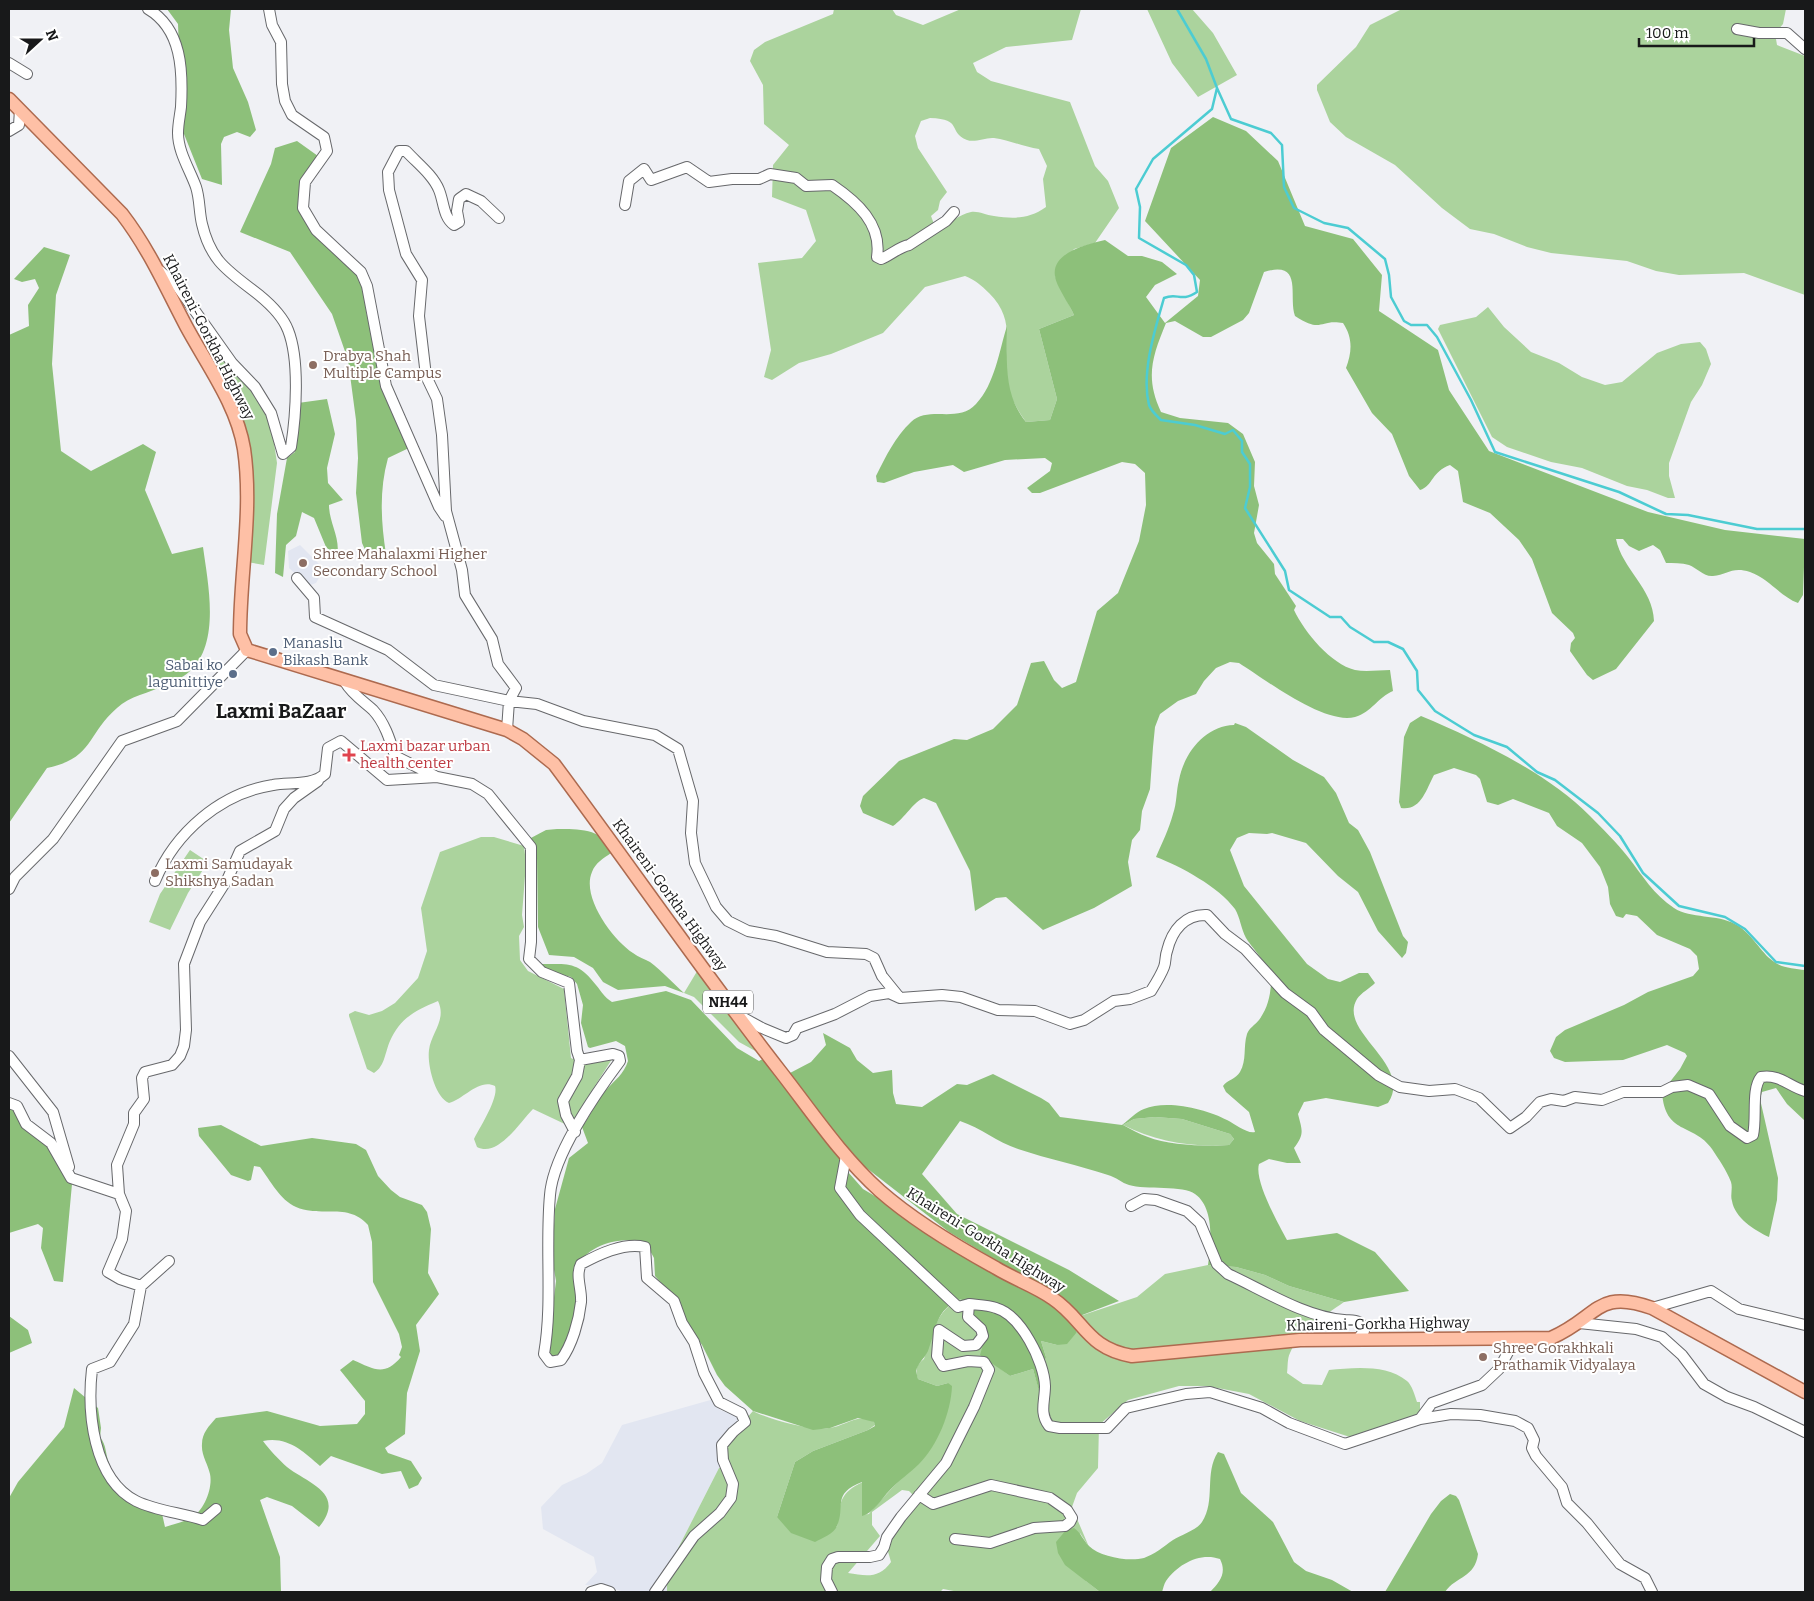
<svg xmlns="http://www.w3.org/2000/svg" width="1814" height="1601" viewBox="0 0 1814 1601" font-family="Bitter,serif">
	<rect width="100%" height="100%" fill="#f0f1f5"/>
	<path fill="#e2e6f1" d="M300 545 324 569 316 583 308 586 289 568 288 551Z
		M714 1399 720 1410 741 1418 736 1426 719 1441V1468L667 1570V1592H624L606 1586 585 1585 597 1572 594 1557 543 1529 541 1507 562 1485 586 1474 602 1463 622 1425Z"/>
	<path fill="#abd39d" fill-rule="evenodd" d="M834 9H892L896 15 923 25 961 9H1081L1072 40 1006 47 973 63 977 72 991 81 1070 102 1095 166 1108 181 1119 208 1095 243 1074 249 1055 276 1074 315 1039 329 1057 399 1050 420 1026 422C1018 411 1010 397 1007 384 1001 349 1019 323 989 293 981 285 975 280 965 276L925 287 883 333 831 354 799 363 772 380 764 377 771 350 758 263 802 258 816 241 806 210 772 197 773 165 789 145 764 124 763 85 750 61 754 50 765 42 833 14ZM930 118C964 119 947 132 967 140 975 143 986 137 994 138 1009 140 1024 147 1039 149L1047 166 1043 179 1046 207C1029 219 1014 219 994 216 985 215 979 211 971 212 957 215 949 227 934 224L931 216 938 210 940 201 947 192 918 148 915 136 921 121Z
		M1147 9H1192L1213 33 1237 75 1198 97 1172 63Z
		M1402 9H1786L1783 24 1775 33 1777 45 1805 56V295L1744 273 1679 275 1656 271 1627 261 1551 253 1527 247 1494 234 1470 229 1442 208 1395 165 1346 137 1330 122 1317 90V85L1356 47 1370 25Z
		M1488 307 1504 327 1531 352 1559 363 1582 377 1605 385 1622 382 1657 353 1681 344 1700 342 1706 349 1711 364 1702 385 1691 402 1669 463V476L1675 498H1668L1647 490 1627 486 1582 468 1551 462 1507 447 1492 437 1438 329 1440 325 1476 317Z
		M210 336 253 388 270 416 277 463 264 565 247 562V444L200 351Z
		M481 837H494L524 846 526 863 522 915 524 927 519 936 520 960 528 971 564 989 571 1058 584 1064 612 1059 581 1108 573 1133 569 1126 533 1109C520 1122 498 1158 477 1147L474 1139C480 1127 499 1098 495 1086 479 1078 464 1099 449 1103 435 1097 427 1065 429 1050 431 1033 447 1020 438 1001 416 1010 400 1018 390 1041 385 1052 385 1066 374 1073L367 1069 349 1016V1014L355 1011 369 1015 382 1011 395 1003 418 978 427 951 421 908 440 852Z
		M190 850 208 862 188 893 170 930 149 922 160 894Z
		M699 968 759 1053 739 1042 694 997 684 993Z
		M1155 1117 1182 1119 1230 1134 1234 1139 1229 1145C1192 1148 1155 1141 1123 1125L1134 1119Z
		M1208 1265 1236 1267 1265 1275 1289 1286 1344 1302C1324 1316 1300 1330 1290 1353 1287 1359 1288 1367 1287 1373L1303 1384 1322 1385 1329 1370C1353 1368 1386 1364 1407 1381 1412 1385 1415 1396 1417 1402H1420V1415L1350 1437 1300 1421 1249 1394 1207 1386H1179L1128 1400 1099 1425 1098 1468 1077 1493 1072 1507 1089 1547 1080 1533 1086 1581 1100 1592H959L943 1589 940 1592H667V1570L719 1468 727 1466C723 1440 737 1430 753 1411 770 1420 811 1431 829 1428 844 1427 859 1412 874 1422L875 1425 868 1430 813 1451 795 1462 777 1517 837 1527C840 1503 839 1493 863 1482L862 1515 869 1514C885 1495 941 1438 945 1418 948 1407 947 1394 948 1383L937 1386 918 1379C915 1370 916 1365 924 1359 933 1334 935 1310 961 1299L968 1314 987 1331 998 1367 1010 1376 1033 1369 1039 1390 1046 1357 1041 1341 1057 1345 1077 1332V1317L1137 1297 1165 1274ZM902 1490 909 1491 913 1495 912 1500 883 1534 891 1562C879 1579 866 1576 848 1573L880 1536 872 1525V1512Z"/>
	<path fill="#8dc07a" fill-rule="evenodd" d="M167 9H231L229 30 233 68 248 102 256 130 250 137 237 132 224 137 221 144 222 185 202 179 182 129 178 24Z
		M1213 117 1246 131 1278 161 1305 226 1353 239 1382 275 1379 311 1438 350 1449 390 1489 451 1648 512 1725 530 1805 539 1803 595 1798 603C1780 596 1768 578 1750 572 1732 566 1727 575 1713 576 1704 577 1697 568 1689 565 1682 563 1673 563 1666 563L1660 550 1653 545 1639 551 1629 546 1623 539H1616C1622 569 1653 588 1654 621L1616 669 1593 680 1587 675 1570 651 1571 643 1575 638 1573 633 1552 613 1532 559 1519 540 1490 513 1463 502 1458 471 1450 465C1432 471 1433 486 1420 490L1409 476 1392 434 1372 413 1346 368C1352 352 1353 338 1343 323 1318 319 1323 334 1295 316 1288 296 1304 260 1264 272L1249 313 1243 320 1211 337H1203L1175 321 1166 323C1152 357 1145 378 1161 412L1180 418 1228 423 1243 434 1255 462 1254 486 1259 505 1254 533 1257 543 1274 564 1275 574 1296 606 1294 610C1305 633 1331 664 1355 670 1366 672 1379 670 1390 670L1393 691C1378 697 1372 712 1355 717 1324 725 1266 680 1239 663L1230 662 1216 668 1204 681 1196 694 1178 701 1160 714 1155 727 1153 747 1150 789 1142 811 1140 830 1132 840 1128 862 1132 886 1094 908 1043 930 1006 897 996 898 975 911 970 871 936 803 924 798C914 801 905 818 893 826L863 813 860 806 863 796 899 761 954 739 967 740 993 729 1017 705 1031 663 1044 661 1054 680 1062 688 1076 682 1097 611 1118 593 1139 541 1146 505 1145 473 1135 464 1122 462 1040 493H1032L1027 488 1050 471 1052 463 1045 458 1005 460 964 472 953 465 914 472 884 483 877 482 876 476C886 456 895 437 911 422 929 405 958 424 976 404 995 384 999 351 1007 326 1007 360 1003 394 1026 422L1050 420 1057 399 1039 329 1074 315C1070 305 1056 286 1055 276 1051 252 1089 244 1105 240L1128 256H1142L1162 262 1177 274 1155 285 1146 297 1165 323 1198 296 1200 280 1145 221 1171 148Z
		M297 141 318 156 302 179 309 221 358 276 365 294 366 311 384 395 400 431 411 447 388 458C379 490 381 522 386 554H367L362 543 356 493 358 458 356 420 348 360 332 314 290 252 240 232 271 164 275 148Z
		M44 247 70 255 56 295 52 364 61 451 91 471 143 444 156 452 145 490 172 554 203 547C208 584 221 644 189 672 183 678 172 681 165 685 150 693 129 696 117 708 86 735 94 758 47 768L9 823V335L29 326 28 305 39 288 35 279 22 282 14 279Z
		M327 399 335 434 327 468 328 483 343 500 329 505C329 523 341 538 337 557L326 547 314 518 302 512 296 536 286 545 283 577 275 573 277 514 287 458 295 452 298 403Z
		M1421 716C1478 740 1546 772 1590 816 1603 829 1617 843 1628 857 1642 875 1654 895 1674 908 1691 919 1717 914 1735 924 1752 933 1761 953 1773 961 1781 968 1795 969 1805 970V1121L1787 1104 1776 1088 1762 1092 1760 1099 1778 1178 1777 1200 1769 1237C1754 1230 1735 1218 1732 1201 1730 1195 1733 1189 1731 1182 1726 1169 1719 1160 1712 1149 1693 1122 1665 1136 1662 1092L1680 1069 1687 1056 1685 1053 1667 1045 1623 1060 1565 1062 1554 1058 1550 1051 1556 1037 1565 1030 1624 1005 1648 992 1693 976 1699 969 1697 956 1690 949 1657 935 1637 916 1626 914 1623 918 1616 916 1610 904 1608 887 1600 867 1582 843 1557 826 1549 813 1513 799 1498 805 1487 802 1480 779 1476 775 1454 768 1434 775C1426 790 1421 811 1401 808L1399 802 1404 737 1410 723Z
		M1235 723 1246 727 1293 760 1324 777 1336 793 1349 823 1358 830 1370 852 1403 936 1408 942 1406 953 1402 958 1378 931 1358 892 1338 876 1306 843 1272 833 1267 834 1249 833 1237 838 1230 850 1244 886 1307 964 1328 979 1340 982 1359 973H1368L1375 983C1370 988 1361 993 1357 999 1337 1032 1414 1064 1388 1103L1378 1107 1326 1098 1304 1102 1298 1114C1302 1130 1305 1134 1294 1148L1301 1163H1287L1269 1159 1259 1164C1254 1181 1278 1223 1287 1240L1337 1233 1375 1252 1409 1291 1344 1302 1289 1286 1265 1275 1236 1267 1208 1265C1211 1245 1215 1208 1195 1194 1184 1185 1145 1190 1129 1185 1122 1183 1116 1177 1108 1175 1078 1165 1048 1159 1018 1149 997 1142 981 1128 960 1121L922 1174 957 1214 1069 1270 1119 1301 1077 1317 1015 1272 949 1232 864 1166 815 1110 790 1073 811 1062 826 1045 823 1033 850 1048 857 1060 873 1073 892 1070 893 1093 896 1104 922 1107 957 1084 967 1085 993 1074 1041 1098 1049 1103 1060 1117 1122 1125C1129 1120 1136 1112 1144 1109 1166 1099 1207 1109 1227 1120 1235 1124 1247 1134 1255 1132L1249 1112 1226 1092 1223 1086C1227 1080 1236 1079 1240 1072 1247 1060 1243 1047 1247 1034 1249 1028 1255 1025 1259 1020 1267 1009 1270 998 1271 984 1271 966 1255 952 1246 938 1241 929 1240 917 1235 909 1219 887 1180 866 1156 857 1162 843 1169 829 1173 814 1177 803 1176 792 1179 780 1184 753 1205 726 1234 725ZM1155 1117 1182 1119 1230 1134 1234 1139 1229 1145C1207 1147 1168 1145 1148 1137 1139 1134 1131 1129 1123 1125L1134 1119Z
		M557 829C577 829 606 828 611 853 604 858 595 863 592 872 581 897 613 940 633 953 638 957 645 959 650 962 662 971 673 983 684 993L665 986 618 990 603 982 593 968 574 957 549 955 538 927 537 857 529 839 546 830Z
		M541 964C568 964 578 961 596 985 602 992 604 997 612 1002L666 991 691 1000 737 1048 759 1061 766 1057 834 1144 848 1172 863 1189 1060 1306 1077 1332 1067 1344 1057 1345 1041 1341 1046 1357 1039 1391 1033 1369 1010 1376 980 1355 987 1331 968 1314 961 1299C935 1310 937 1327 928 1351 924 1359 918 1363 916 1371L918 1379 937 1386 948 1383 952 1386C951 1412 938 1445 919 1464 910 1473 899 1480 890 1490 881 1499 874 1513 862 1516V1482C831 1494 846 1506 837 1526 834 1534 822 1538 815 1542L791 1533 777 1517 795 1462 813 1451 868 1430 875 1426 874 1422 858 1418 830 1428 813 1430 753 1411 725 1386 717 1375 702 1345 685 1320 676 1300 655 1276 654 1258 646 1243C623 1235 586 1244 576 1269 572 1279 580 1294 578 1304 577 1320 568 1338 564 1353L551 1360 547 1354 556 1281 552 1258 555 1209 569 1158 588 1143 582 1127C591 1115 596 1101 606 1090 615 1080 624 1074 628 1061L625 1046 616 1041 590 1048 588 1047 581 1023 583 1005 577 984 571 977 551 972Z
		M9 1106 14 1108 50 1147 72 1184 63 1282 54 1281 41 1248 43 1228 38 1224 9 1233Z
		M221 1125 261 1146 312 1138 356 1144 366 1150 378 1176 391 1190 400 1197 422 1205 427 1212 431 1229 428 1273 439 1294 416 1325 420 1351 407 1393 405 1434 385 1448 388 1453 411 1461 422 1478 418 1485 409 1489 401 1471 382 1474 331 1456 320 1466C303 1451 287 1436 263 1441 269 1449 279 1460 287 1467 307 1483 347 1493 319 1527L292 1506 267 1497 260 1500 280 1557 281 1592H9V1498L18 1482 64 1427 74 1388 98 1408 101 1428 100 1437C107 1446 105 1453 109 1463 117 1487 140 1498 161 1509L165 1527C174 1524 183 1522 191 1518 204 1511 213 1488 210 1474 208 1464 201 1455 202 1444 202 1433 209 1426 216 1418L267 1411 320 1426 357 1424 365 1414V1401L340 1370 353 1360C374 1369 384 1377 401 1357L399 1355 402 1347 399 1334 373 1282 372 1242 368 1225C348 1202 322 1218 296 1207 280 1200 270 1180 260 1167L254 1166 251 1180 248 1181 231 1175 199 1136 198 1128Z
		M9 1316 28 1330 32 1343 9 1353Z
		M1218 1452 1224 1454 1241 1493 1273 1522 1294 1562 1306 1571 1332 1580 1353 1592H1210C1220 1582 1227 1573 1220 1559 1200 1552 1178 1564 1166 1581 1164 1584 1163 1589 1162 1592H1100L1065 1565 1058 1553 1056 1542 1066 1530 1074 1528C1081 1533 1083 1540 1089 1546 1100 1557 1129 1562 1144 1558 1155 1554 1163 1547 1173 1540 1181 1535 1197 1530 1202 1522 1216 1501 1204 1473 1218 1452Z
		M1450 1494 1456 1496 1459 1500 1478 1554C1475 1578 1456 1576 1445 1592H1385L1431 1514 1441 1501Z"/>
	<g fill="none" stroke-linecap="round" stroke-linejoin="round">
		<path stroke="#4cccd2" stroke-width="2.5" d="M1177 9 1206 59 1217 88 1212 109 1153 159 1136 189 1140 207 1139 238 1186 265 1194 275 1197 292C1180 303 1178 292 1164 298 1155 329 1141 373 1149 405 1151 411 1157 416 1161 420L1195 425 1225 434 1233 430 1242 441V452L1250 464V487L1245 508 1285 571 1289 590 1330 617H1341L1350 627 1374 642H1388L1403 649 1417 671 1418 690 1435 711 1474 735 1507 747 1537 772 1555 780 1598 813 1620 836 1643 873 1679 906 1725 917 1745 929 1776 962 1805 966
			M1217 88 1231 119 1271 133 1282 145 1284 187 1294 208 1324 223 1348 228 1385 259 1389 275 1391 297 1404 321 1411 325H1427L1437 337 1471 400 1495 452 1619 492 1666 514 1688 515 1757 529H1805"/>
		<defs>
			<path id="minor" d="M148 9C182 29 183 71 181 107 180 116 178 124 178 133 178 152 190 170 196 187 200 199 199 212 202 224 211 263 230 272 259 295 270 304 283 317 288 330 300 360 296 415 291 447L283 454 271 413 255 387 232 363 178 287 160 271
				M269 9 272 25 281 42 282 84 285 101 292 115 324 137 327 151 305 182 303 208 316 230 361 272 367 286 386 386 439 507 445 516
				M1737 29 1759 33H1787L1805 49
				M9 63 27 74
				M9 131 19 125 20 110
				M625 205 629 181 644 169 651 180 687 167 709 182 732 179H759L770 174 796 178 806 186 832 185C857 202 882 224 877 257L881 259C891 255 899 247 909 245L946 221 954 212
				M499 218 481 201 466 194 459 199 457 211 459 222 454 225C443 217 444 202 439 190 433 175 417 163 406 151H399L388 172 389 190 406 254 422 280 419 316 426 376 437 399 442 435 446 511 462 570 465 595 492 639 498 664 516 688 509 701 537 704 583 721 655 735 678 749 693 801 691 833 695 863 716 907 728 921 748 931 776 936 827 952 866 954 874 958 882 976 899 997
				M297 578 314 598 315 617 388 650 434 685 509 701 507 730
				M345 682C352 694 363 701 373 710 385 723 390 740 395 756L435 776
				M155 881C175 833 220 793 273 785 289 782 312 786 325 774L328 748 341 741 387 780 437 777 472 784 488 794 531 847V942L529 959 542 972 569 983 577 1051 580 1060 613 1054 619 1056 620 1061C596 1093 553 1155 550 1195 545 1248 553 1302 544 1354L550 1362 561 1360C572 1345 579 1321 581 1302 582 1289 575 1276 581 1264 599 1254 624 1242 645 1247L647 1278 674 1301 682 1323 694 1342 704 1373 719 1402 741 1413 745 1422 733 1432 722 1445 723 1460 733 1484 731 1498 720 1513 694 1536 655 1592
				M9 889 15 877 53 839 122 741 177 721 247 650
				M738 1015 762 1028 786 1038 793 1035 797 1028 835 1014 870 996 889 993 900 998 942 995 961 997 998 1010 1035 1011 1070 1024 1084 1020 1114 1001 1130 999 1151 991C1156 983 1161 975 1164 967 1166 962 1165 956 1167 951 1172 930 1185 914 1207 915L1225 934 1245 949 1285 993 1311 1012 1324 1030 1378 1075 1400 1087 1429 1091 1455 1089 1479 1098 1510 1128 1526 1117 1540 1102 1551 1099 1564 1101 1575 1097 1602 1100 1623 1092H1662L1672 1087 1688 1085 1709 1094 1730 1126 1747 1138 1753 1135C1757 1118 1751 1089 1761 1077 1780 1074 1788 1086 1805 1091
				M9 1056 53 1112 69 1167
				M9 1103 17 1106 26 1124 51 1143 71 1178 119 1194
				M575 1132 566 1115 563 1101 577 1076 580 1060
				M846 1156 840 1188 860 1215 958 1307 969 1304
				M1131 1206 1144 1199 1156 1200 1187 1211 1200 1223 1217 1264 1228 1274C1263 1290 1305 1317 1344 1320 1354 1321 1362 1319 1364 1331L1358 1339
				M169 1261 141 1286 134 1324 110 1362 92 1369C87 1412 93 1479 136 1501 156 1511 182 1513 203 1520L216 1509
				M141 1286 120 1279 108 1272 122 1239 126 1211 119 1194 117 1165 134 1124V1113L144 1099 142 1078 145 1072 172 1065 180 1056 184 1046 186 1030 184 964 200 922 228 878 240 851 275 831 284 809 294 798 318 781
				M1652 1308 1711 1291 1739 1309 1805 1325
				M1579 1323 1636 1329 1662 1337 1682 1355 1704 1384 1727 1397 1754 1407 1805 1432
				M1420 1419 1451 1414 1480 1415 1515 1421 1528 1428 1534 1440 1532 1448 1536 1456 1562 1487 1567 1503 1587 1523 1620 1564 1645 1578 1652 1592
				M919 1495 933 1504 991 1485 1050 1498 1067 1510 1072 1518 1070 1522 1065 1526 1034 1528 990 1543 955 1539
				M591 1592 601 1589 610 1592
				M832 1592 826 1580 827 1567 832 1559 838 1557H870L879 1555 884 1547 887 1537 901 1517 946 1463 974 1407 989 1370 984 1362 968 1361 943 1366 937 1356 939 1330 963 1346 976 1345 983 1336 981 1329 968 1317 969 1304C978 1305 988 1305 996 1308 1021 1315 1044 1362 1045 1386 1045 1401 1039 1413 1049 1426L1060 1428H1107L1126 1408 1186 1394 1210 1392 1262 1408 1289 1423 1345 1444 1420 1419 1432 1403 1482 1385 1499 1369 1513 1343 1511 1339"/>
			<path id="major" d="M9 99 122 214C149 249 166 288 186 326 207 365 237 405 244 449 253 510 240 573 240 634L247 650 507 730 523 739 554 764C630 866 702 971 780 1071 812 1112 841 1156 880 1191 914 1221 956 1246 996 1268 1014 1279 1035 1286 1052 1298 1085 1320 1086 1348 1132 1356L1300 1340 1551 1338C1598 1318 1596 1288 1652 1308L1805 1392"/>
		</defs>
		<use href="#minor" stroke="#67686b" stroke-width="12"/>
		<use href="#major" stroke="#ad6a4f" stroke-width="15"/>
		<use href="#minor" stroke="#fff" stroke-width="10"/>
		<use href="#major" stroke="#fec0a6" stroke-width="12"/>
	</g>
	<g fill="#8d6e63" stroke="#fff" stroke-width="2">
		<circle cx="313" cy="365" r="5"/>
		<circle cx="303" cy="563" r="5"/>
		<circle cx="155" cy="873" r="5"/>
		<circle cx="1483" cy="1357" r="5"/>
	</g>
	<g fill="#5c6f8a" stroke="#fff" stroke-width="2">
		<circle cx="273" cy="652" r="5"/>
		<circle cx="233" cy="674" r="5"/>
	</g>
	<path fill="#e0444e" stroke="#fff" stroke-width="2" d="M346.5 747.5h5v5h5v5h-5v5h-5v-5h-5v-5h5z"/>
	<g text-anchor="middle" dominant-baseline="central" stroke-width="4" stroke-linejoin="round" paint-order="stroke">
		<rect fill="#fff" stroke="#5d5e5f" stroke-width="1" x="703" y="990.5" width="50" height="23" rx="4"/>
		<g font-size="14" font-weight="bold" fill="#18191a">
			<text x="728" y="1002">NH44</text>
		</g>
		<g font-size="15" fill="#18191a" stroke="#fff">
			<text transform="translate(209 337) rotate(63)">Khaireni-Gorkha Highway</text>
			<text transform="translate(670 895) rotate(54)">Khaireni-Gorkha Highway</text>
			<text transform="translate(986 1240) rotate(32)">Khaireni-Gorkha Highway</text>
			<text transform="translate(1378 1324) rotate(-1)">Khaireni-Gorkha Highway</text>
		</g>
		<g font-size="15" fill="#785e54" stroke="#fff" text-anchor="start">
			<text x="323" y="356">Drabya Shah<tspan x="323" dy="17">Multiple Campus</tspan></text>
			<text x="313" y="554">Shree Mahalaxmi Higher<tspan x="313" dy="17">Secondary School</tspan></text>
			<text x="165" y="864">Laxmi Samudayak<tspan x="165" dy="17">Shikshya Sadan</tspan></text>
			<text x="1493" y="1348">Shree Gorakhkali<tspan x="1493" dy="17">Prathamik Vidyalaya</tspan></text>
		</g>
		<g font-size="15" fill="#4e5e75" stroke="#fff" text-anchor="start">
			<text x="283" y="643">Manaslu<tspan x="283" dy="17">Bikash Bank</tspan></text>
			<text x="223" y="665" text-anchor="end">Sabai ko<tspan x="223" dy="17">lagunittiye</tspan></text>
		</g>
		<g font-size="15" fill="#be3a42" stroke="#fff" text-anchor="start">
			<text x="360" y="746">Laxmi bazar urban<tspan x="360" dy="17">health center</tspan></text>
		</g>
		<g font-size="20" font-weight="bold" fill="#18191a" stroke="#fff">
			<text x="281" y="711">Laxmi BaZaar</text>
		</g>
	</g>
	<rect width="1814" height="1601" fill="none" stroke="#18191a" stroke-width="20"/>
	<g transform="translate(40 40) rotate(69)" stroke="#ffffff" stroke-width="4" paint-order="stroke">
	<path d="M0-4L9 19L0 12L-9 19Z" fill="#18191a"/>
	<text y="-8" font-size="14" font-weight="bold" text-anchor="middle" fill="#18191a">N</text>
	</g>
	<path d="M1639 38v8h115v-8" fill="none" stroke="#18191a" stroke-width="2.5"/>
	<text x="1646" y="38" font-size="15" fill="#18191a" stroke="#ffffff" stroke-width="4" paint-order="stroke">100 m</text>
</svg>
